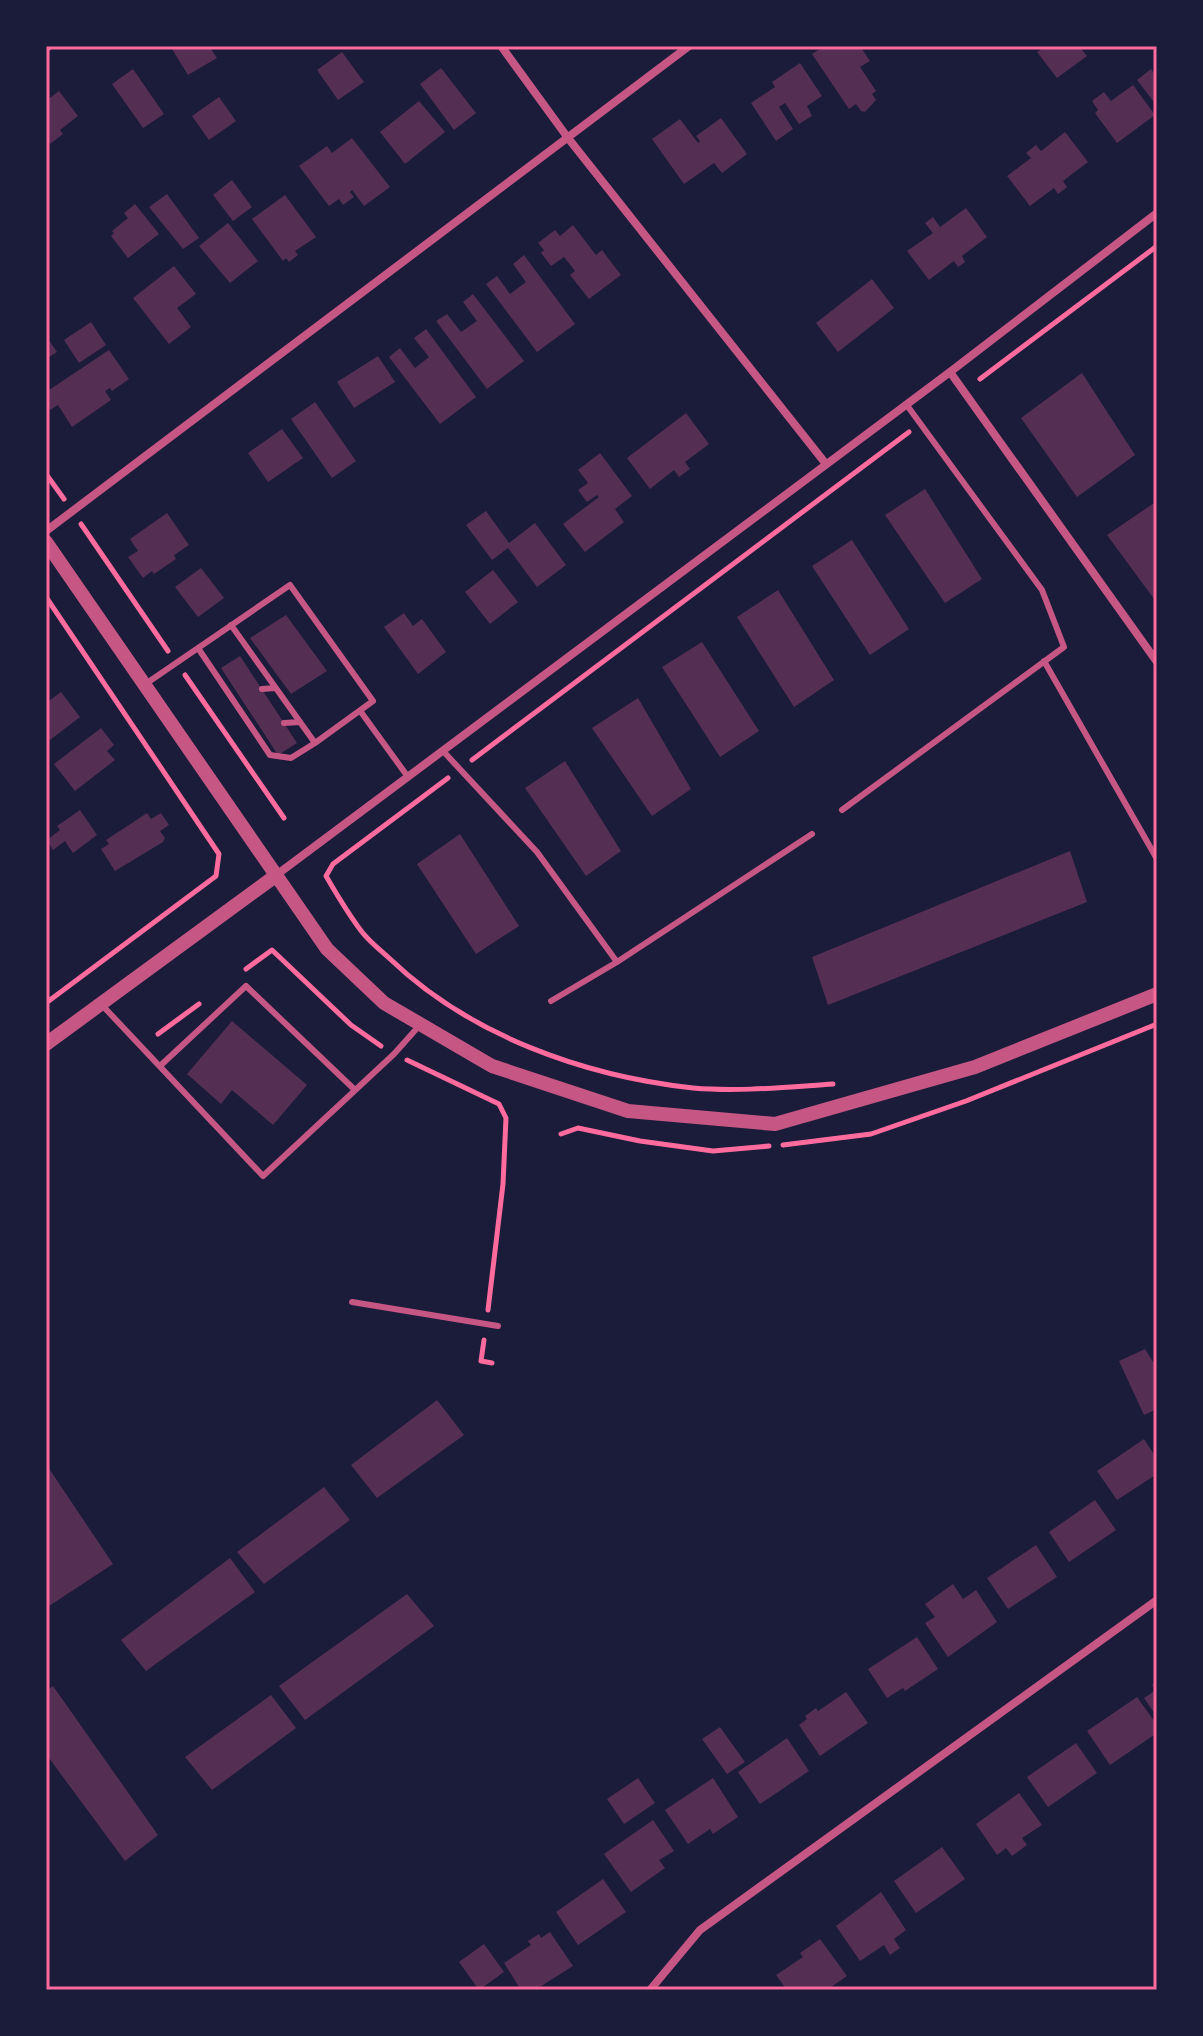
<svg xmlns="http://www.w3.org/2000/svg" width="1203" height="2036" viewBox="0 0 1203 2036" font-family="Montserrat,sans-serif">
	<rect width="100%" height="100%" fill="#1b1b3a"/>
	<path fill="#542f53" d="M170 46H209L217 58 188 75Z
		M825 46H860L870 61 860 67 876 91 872 94 876 100 865 112 861 111 856 104 849 109 812 54Z
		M1046 46H1079L1087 56 1057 78 1037 52Z
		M342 52 364 82 338 100 317 70Z
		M800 63 822 96 807 106 812 116 799 124 785 103 779 107 793 129 776 141 751 103 775 87 772 82Z
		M441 68 476 113 454 130 420 84Z
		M133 69 164 114 143 128 112 84Z
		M1151 69 1157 78V100L1154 102 1137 80Z
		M1133 85 1155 115 1117 143 1095 113 1098 110 1092 101 1104 92 1111 101Z
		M59 91 78 116 60 130 63 134 50 144 46 138V101Z
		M219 97 236 121 209 140 192 116Z
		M419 101 445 132 405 164 380 132Z
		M721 118 747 154 722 173 714 163 684 184 652 139 680 119 698 143 700 141 696 136Z
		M1065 132 1088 162 1063 181 1067 187 1058 194 1054 188 1030 206 1007 176 1031 158 1026 153 1036 145 1041 151Z
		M352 138 390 187 364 206 352 190 350 192 354 197 343 205 339 199 329 206 299 166 327 146 332 153Z
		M232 180 252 207 233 221 213 195Z
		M167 194 199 238 183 249 149 207Z
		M285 195 316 237 295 251 298 255 289 262 286 258 283 261 252 219Z
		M135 204 159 234 128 258 111 236 114 233 112 231 128 218 124 213Z
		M966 208 987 237 962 256 965 262 958 267 954 261 929 280 907 251 933 233 925 223 933 217 940 227Z
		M228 223 258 261 230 283 199 246Z
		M573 225 596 255 602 250 621 275 589 299 570 275 575 271 564 257 551 266 541 253 544 250 538 243 555 230 560 236Z
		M524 255 575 324 537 352 486 284 497 276 510 294 526 282 513 264Z
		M174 266 196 294 177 308 191 327 169 344 133 298Z
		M872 279 894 308 838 352 816 323Z
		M473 294 524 361 487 389 436 321 447 314 461 332 477 321 463 302Z
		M91 322 106 345 79 363 64 340Z
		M426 329 476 397 440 424 389 357 400 348 415 368 429 357 414 338Z
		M46 336 57 352 46 359Z
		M109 350 129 379 112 391 110 388 105 391 111 400 72 427 58 405 50 410 46 404V392Z
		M378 356 395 382 354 408 337 382Z
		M1082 373 1135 455 1077 497 1021 418Z
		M315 402 356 461 332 478 291 419Z
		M686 413 709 444 685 462 690 469 679 477 674 470 650 489 627 458Z
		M282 429 303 458 268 482 248 453Z
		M600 453 632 496 615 509 624 522 585 552 563 524 599 497 597 495 587 502 578 490 588 483 578 470Z
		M925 489 982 579 945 603 885 515Z
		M1157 501V603L1107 535Z
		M486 511 509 543 535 523 566 565 537 587 508 548 492 560 466 525Z
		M167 513 189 545 174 555 176 559 154 574 152 571 143 578 128 557 138 551 130 539Z
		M852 540 909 629 870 655 812 566Z
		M201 568 224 598 198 617 175 587Z
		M493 570 518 602 490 624 465 592Z
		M778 590 834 680 794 707 737 617Z
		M404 613 413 626 422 619 446 652 418 674 384 627Z
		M286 615 327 671 291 694 250 638Z
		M702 642 759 731 720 757 662 667Z
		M240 656 297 743 278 755 221 668Z
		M61 692 80 717 46 743V703Z
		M638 698 691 789 652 816 592 728Z
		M101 728 114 745 107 751 115 760 75 791 54 764Z
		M565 761 621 851 586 876 525 788Z
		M80 810 97 835 73 853 65 841 53 850 47 840 60 830 57 826Z
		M147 813 151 819 161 813 169 825 160 831 165 838 163 842 115 871 101 849 109 844 106 840Z
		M460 834 519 926 476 954 417 864Z
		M1070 851 1087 902 828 1005 812 957Z
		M232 1021 307 1085 273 1125 232 1090 221 1104 187 1074Z
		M1145 1349 1157 1368V1409L1144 1415 1119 1361Z
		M437 1400 464 1435 377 1498 351 1465Z
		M1144 1439 1157 1459V1474L1117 1500 1097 1471Z
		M46 1464 113 1564 46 1608Z
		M324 1487 350 1520 264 1584 237 1552Z
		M1095 1500 1116 1530 1069 1562 1049 1532Z
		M1036 1545 1057 1577 1008 1609 987 1578Z
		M230 1558 255 1592 146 1671 121 1640Z
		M953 1584 963 1599 976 1590 997 1622 948 1657 925 1623 935 1617 925 1604Z
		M407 1594 434 1626 305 1720 279 1686Z
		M917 1637 938 1669 905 1691 903 1688 887 1698 868 1669Z
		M1157 1682V1717L1144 1698 1156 1690 1152 1685Z
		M53 1686 158 1835 125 1861 46 1754V1691Z
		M846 1692 868 1723 820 1756 799 1725 807 1719 805 1716 816 1708 818 1711Z
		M271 1695 296 1728 212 1790 185 1757Z
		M1137 1697 1157 1725V1733L1110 1765 1087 1731Z
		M720 1727 745 1762 727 1774 702 1739Z
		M787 1738 809 1771 760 1804 738 1772Z
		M1076 1743 1097 1773 1048 1807 1027 1777Z
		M638 1778 655 1803 624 1824 607 1799Z
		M713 1778 738 1817 713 1834 710 1829 688 1844 665 1810Z
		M1019 1793 1042 1825 1022 1838 1027 1845 1012 1856 1006 1848 997 1855 976 1824Z
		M653 1820 674 1851 659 1860 665 1868 631 1892 604 1854Z
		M942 1847 965 1879 916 1913 894 1881Z
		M603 1879 626 1912 578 1945 556 1912Z
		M881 1892 906 1930 894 1939 900 1948 890 1955 884 1945 860 1961 836 1926Z
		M550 1932 573 1966 535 1990H521L504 1963 531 1945 528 1941 539 1934 541 1938Z
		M820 1939 847 1976 827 1990H787L776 1975 803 1957 800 1953Z
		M484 1944 504 1972 479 1990 459 1962Z"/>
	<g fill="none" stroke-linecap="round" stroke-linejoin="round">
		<path stroke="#ff6b9d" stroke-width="5" d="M46 50 51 46
			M980 379 1157 246
			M46 474 64 499
			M81 524 168 651
			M46 597 219 854 216 876 46 1003
			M185 675 284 818
			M472 760 909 432
			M448 778 333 864 326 876C337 895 349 915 362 932 370 942 380 950 389 958 469 1035 583 1076 693 1088 739 1092 787 1087 833 1084
			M246 969 272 950 351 1025 381 1046
			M158 1034 199 1004
			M407 1060 499 1104 506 1118 503 1184 488 1310
			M561 1134 578 1128 640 1141 713 1151 769 1146
			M783 1145 871 1134 966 1101 1157 1024
			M484 1340 481 1361 492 1363"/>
		<path stroke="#c65784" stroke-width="6" d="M198 648 270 755 291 758 315 743
			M1044 661 1157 859
			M144 685 290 585 373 701 315 743 231 625
			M262 689 275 688
			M361 712 408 777
			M284 723 300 722
			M443 751 537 852 617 962 812 834
			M842 810 1064 647 1042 590 906 404
			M551 1001 617 962
			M101 1004 263 1176 394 1054 419 1026
			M160 1066 246 986 355 1090
			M352 1302 498 1326"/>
		<path stroke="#c65784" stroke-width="8" d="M501 46 568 138 826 464
			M950 372 1157 662
			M46 531 689 46
			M275 876 950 372 1157 213
			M650 1990 700 1930 1157 1600"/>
		<path stroke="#c65784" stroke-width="14" d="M46 542 327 949 384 1003 492 1066 628 1111 775 1124 975 1067 1157 994
			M46 1044 274 877"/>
	</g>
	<rect width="1203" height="2036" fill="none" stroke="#1b1b3a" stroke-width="96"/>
	<rect x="48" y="48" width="1107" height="1940" fill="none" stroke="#ff6b9d" stroke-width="3"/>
</svg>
